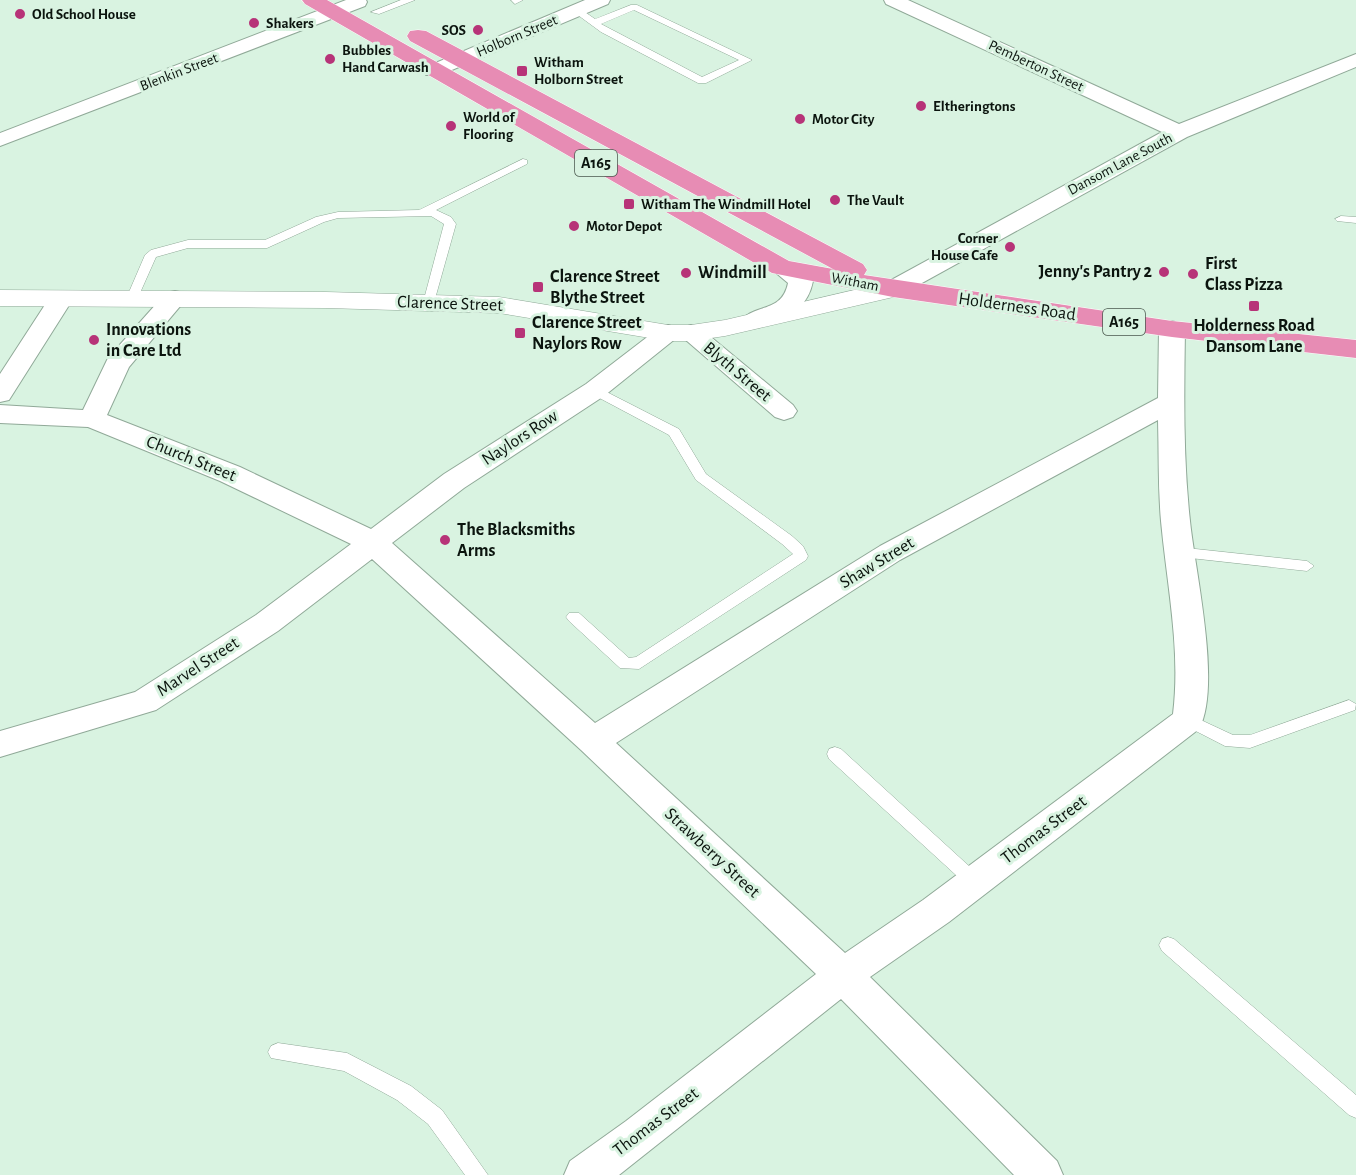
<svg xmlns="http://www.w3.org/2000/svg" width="1356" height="1175" viewBox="0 0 1356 1175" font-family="'Alegreya Sans',sans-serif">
	<rect width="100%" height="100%" fill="#d9f3e1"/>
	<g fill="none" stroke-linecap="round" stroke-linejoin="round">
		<defs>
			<path id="lane" d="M401 0H415L379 14 371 12Z
				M511 0H523L515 4Z
				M631 5H637L752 60 706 83H698L601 32 571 10 579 8 595 19ZM634 10 739 60 702 77 601 24Z
				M523 159 527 160V164L436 210 451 217 456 224 433 306 429 307 423 303 444 224 431 216 338 218 324 222 267 248H188L156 257 136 302 132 303 126 299 145 255 151 250 188 240H265L316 217 338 212 419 210Z
				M1341 216 1356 217V223L1337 221 1335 219Z
				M595 386 679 429 706 474 792 536 803 546 808 556 806 560 639 669 620 668 569 621 566 617 569 613H579L629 658 636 657 793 554 782 544 696 480 669 435 590 393 588 390Z
				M1177 547 1307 561 1314 566 1307 571 1172 556 1170 552Z
				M1349 700 1356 704 1355 710 1250 748 1225 746 1182 724 1180 720 1182 716 1188 714 1233 735H1250Z
				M835 747 841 749 981 877 984 882 981 887 975 890 969 887 829 759 827 754 829 749Z
				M1168 937 1174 939 1356 1095V1118L1349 1115 1162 951 1159 945 1162 939Z
				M278 1043 347 1053 411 1086 442 1110 488 1175H465L428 1124 397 1100 344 1071 271 1058 268 1052 271 1046Z"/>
			<path id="street" d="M346 0H366L367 2 365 6 0 146V133Z
				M585 0H610L608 4 440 75H426L423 71 426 67Z
				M884 0H908L1179 124 1356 54V67L1187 137 902 294 893 296 884 294 881 289 884 284 1162 132 886 4Z
				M781 260C793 263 806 271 813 281 808 306 793 314 771 323 761 327 754 330 743 327L740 322C753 303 782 314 788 283L769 267 773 262Z
				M175 291 184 293 187 298 129 367 107 415 240 467 371 529 444 474 586 384 659 328 668 325 677 328 680 331 682 328 691 325 700 328 793 405 797 411 793 417 784 420 775 417 680 335 604 396 464 488 392 543 595 723 880 546 1158 398 1159 329 1163 324 1172 321 1181 324 1185 329C1184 393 1183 458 1190 521 1195 571 1222 686 1199 729L949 922 870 977 1057 1161 1063 1175H1014L841 999 619 1175H564L570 1161 626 1121 816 974 581 750 372 559 278 631 156 710 0 757V731L135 692 256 615 351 544 220 481 88 427 0 423V405L83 410 108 358 166 293ZM1158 420C1159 454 1158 488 1161 521 1167 586 1181 649 1173 714L923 900 845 953 616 743 900 560Z
				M61 292 70 294 73 299 9 400 0 402V374L52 294Z"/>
			<path id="secondary" d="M893 281 902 283 906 289 902 295 725 336 691 341H668L499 313 326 308 0 306V290L326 292 499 297 668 325H691L725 320Z"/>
			<path id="highway" d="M302 0H327L789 261 833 269 410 41 407 36 410 31 418 30 426 31 863 264 867 270 864 275 1172 321 1356 340V358L1172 337 893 297 772 273 305 4Z"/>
		</defs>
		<use href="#lane" stroke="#90a998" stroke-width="1"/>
		<use href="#street" stroke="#90a998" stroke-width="2"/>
		<use href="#secondary" stroke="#90a998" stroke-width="1"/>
		<use href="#highway" stroke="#fff" stroke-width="1"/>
		<use href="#lane" fill="#fff" fill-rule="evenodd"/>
		<use href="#street" fill="#fff" fill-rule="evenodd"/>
		<use href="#secondary" fill="#fff" fill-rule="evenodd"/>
		<use href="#highway" fill="#e78cb4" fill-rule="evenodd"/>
	</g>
	<g fill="#b73378" stroke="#d9f3e1" stroke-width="2">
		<circle cx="20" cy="14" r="6"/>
		<circle cx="254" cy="23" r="6"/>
		<circle cx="478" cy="30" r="6"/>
		<circle cx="330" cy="59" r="6"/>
		<rect x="516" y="65" width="12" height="12" rx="3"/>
		<circle cx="921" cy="106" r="6"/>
		<circle cx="800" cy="119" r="6"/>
		<circle cx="451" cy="126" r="6"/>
		<circle cx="835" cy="200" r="6"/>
		<rect x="623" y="198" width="12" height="12" rx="3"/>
		<circle cx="574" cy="226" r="6"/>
		<circle cx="1010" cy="247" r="6"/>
		<circle cx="1164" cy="272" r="6"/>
		<circle cx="686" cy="273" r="6"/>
		<circle cx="1193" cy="274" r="6"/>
		<rect x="532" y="281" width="12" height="12" rx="3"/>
		<rect x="1248" y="300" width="12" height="12" rx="3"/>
		<rect x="514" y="327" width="12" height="12" rx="3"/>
		<circle cx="94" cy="340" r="6"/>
		<circle cx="445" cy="540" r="6"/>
	</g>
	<g text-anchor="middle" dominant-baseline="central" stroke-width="6" stroke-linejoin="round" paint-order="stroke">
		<g font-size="15" font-weight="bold" fill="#0b140e" stroke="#d9f3e1" text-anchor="start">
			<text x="32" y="14">Old School House</text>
			<text x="266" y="23">Shakers</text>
			<text x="466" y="30" text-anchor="end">SOS</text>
			<text x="342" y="50">Bubbles<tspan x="342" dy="17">Hand Carwash</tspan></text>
			<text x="534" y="62">Witham<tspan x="534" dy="17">Holborn Street</tspan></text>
			<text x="933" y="106">Eltheringtons</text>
			<text x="463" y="117">World of<tspan x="463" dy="17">Flooring</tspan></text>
			<text x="812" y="119">Motor City</text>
			<text x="847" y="200">The Vault</text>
			<text x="641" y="204">Witham The Windmill Hotel</text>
			<text x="586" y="226">Motor Depot</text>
			<text x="998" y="238" text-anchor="end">Corner<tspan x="998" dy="17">House Cafe</tspan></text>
		</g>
		<g font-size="15" fill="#0b140e" stroke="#d9f3e1">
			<text transform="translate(517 36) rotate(-23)">Holborn Street</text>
			<text transform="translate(1036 66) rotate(25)">Pemberton Street</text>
			<text transform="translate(179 72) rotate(-21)">Blenkin Street</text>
			<text transform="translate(1120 164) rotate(-28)">Dansom Lane South</text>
			<text transform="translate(855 282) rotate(11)">Witham</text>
		</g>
		<g fill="#d9f3e1" stroke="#49574d" stroke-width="1.5">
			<rect x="575" y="150" width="42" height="26" rx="4.5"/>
			<rect x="1103" y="309" width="42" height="26" rx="4.5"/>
		</g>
		<g font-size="16" font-weight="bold" fill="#0b140e">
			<text x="596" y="163">A165</text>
			<text x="1124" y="322">A165</text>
		</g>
		<g font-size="18" font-weight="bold" fill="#0b140e" stroke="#d9f3e1" text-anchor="start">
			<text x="1205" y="264">First<tspan x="1205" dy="21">Class Pizza</tspan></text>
			<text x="1152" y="272" text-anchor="end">Jenny's Pantry 2</text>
			<text x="698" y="273">Windmill</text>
			<text x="550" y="277">Clarence Street<tspan x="550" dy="21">Blythe Street</tspan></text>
			<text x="532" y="323">Clarence Street<tspan x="532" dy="21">Naylors Row</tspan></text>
			<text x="1254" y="326" text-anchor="middle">Holderness Road<tspan x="1254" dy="21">Dansom Lane</tspan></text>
			<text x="106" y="330">Innovations<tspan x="106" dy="21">in Care Ltd</tspan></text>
			<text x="457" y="530">The Blacksmiths<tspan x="457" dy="21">Arms</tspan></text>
		</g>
		<g font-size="18" fill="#0b140e" stroke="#d9f3e1">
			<text transform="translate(450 304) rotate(2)">Clarence Street</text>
			<text transform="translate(1017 307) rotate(8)">Holderness Road</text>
			<text transform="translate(737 372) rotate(40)">Blyth Street</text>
			<text transform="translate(520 438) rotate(-33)">Naylors Row</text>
			<text transform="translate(191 459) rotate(22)">Church Street</text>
			<text transform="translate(877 563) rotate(-31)">Shaw Street</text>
			<text transform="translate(198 667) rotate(-33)">Marvel Street</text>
			<text transform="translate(1044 830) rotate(-37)">Thomas Street</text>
			<text transform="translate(712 853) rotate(43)">Strawberry Street</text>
			<text transform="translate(656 1122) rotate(-37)">Thomas Street</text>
		</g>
	</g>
</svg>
